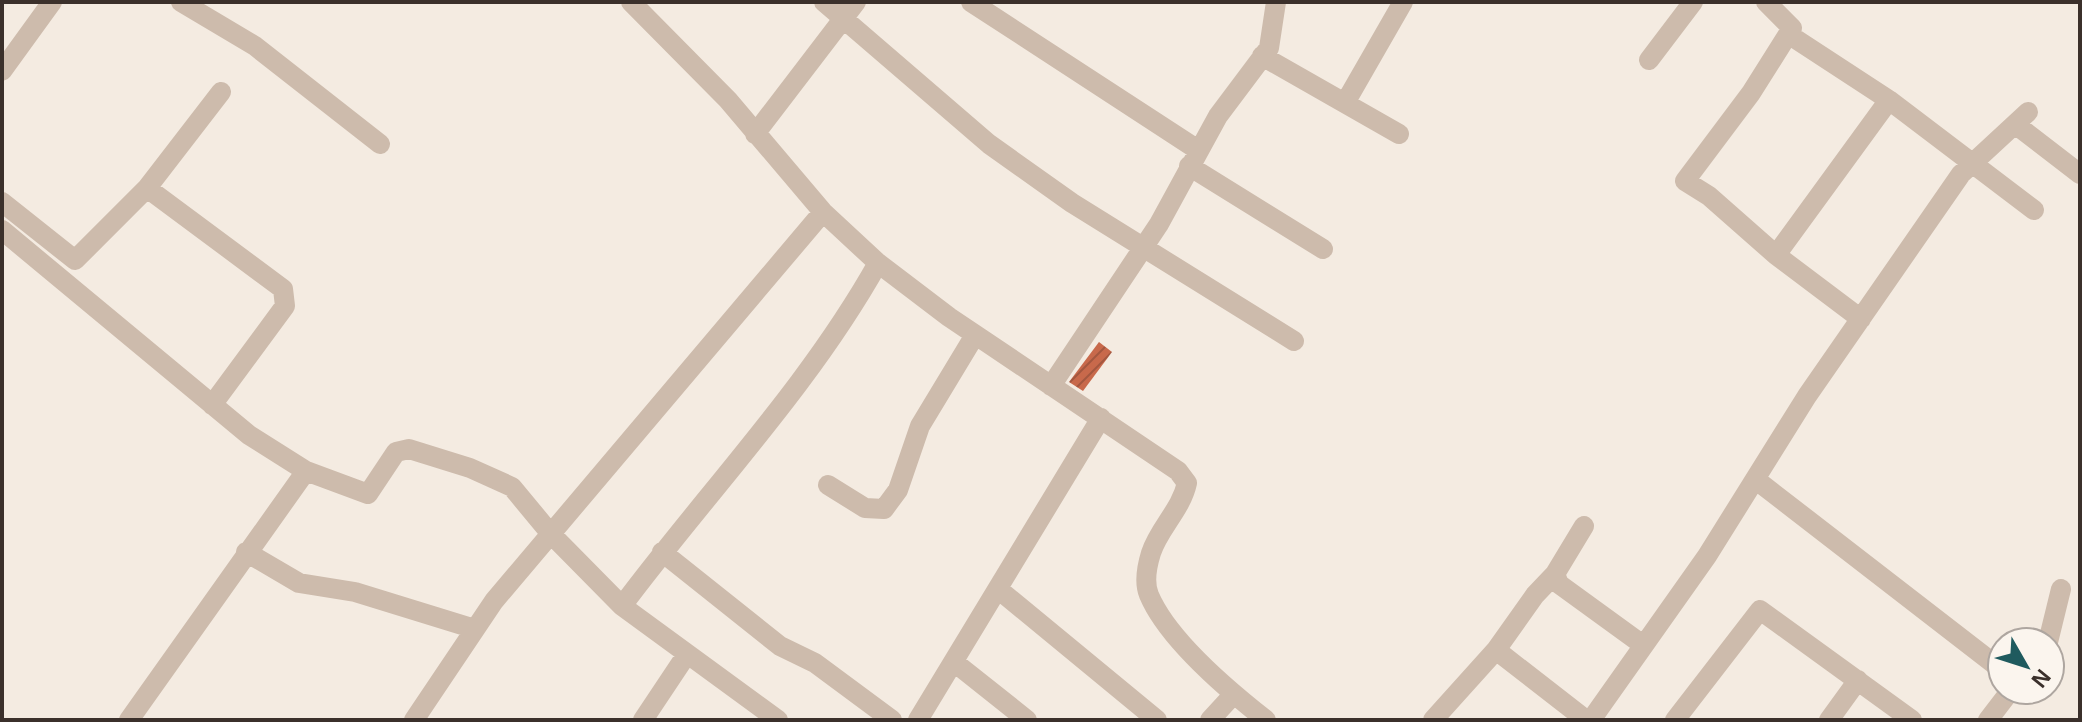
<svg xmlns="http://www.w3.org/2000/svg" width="2082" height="722" viewBox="0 0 2082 722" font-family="Helvetica,sans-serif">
	<defs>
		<pattern id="building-hatch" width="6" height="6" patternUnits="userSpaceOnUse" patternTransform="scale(2)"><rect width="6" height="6" fill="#c8694b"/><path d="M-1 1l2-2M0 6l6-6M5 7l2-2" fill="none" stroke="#a4573f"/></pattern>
	</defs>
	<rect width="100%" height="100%" fill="#f4ebe1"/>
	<path fill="url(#building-hatch)" d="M1099 342 1112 352 1083 391 1069 382Z"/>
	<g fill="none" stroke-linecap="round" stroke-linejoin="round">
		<path stroke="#cdbbac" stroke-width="20" d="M181 2 255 46 380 144
			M631 2 728 100 823 212 878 263 949 317 1178 471 1187 483C1181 510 1159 528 1151 553 1147 566 1144 583 1149 595 1168 640 1229 691 1266 720
			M824 2 989 144 1072 203 1294 341
			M971 2 1198 150
			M1766 2 1792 28 1751 93 1685 181 1709 196 1776 255 1861 319
			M1788 34 1889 100 2034 210
			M1262 56 1399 134
			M1649 60 1693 2
			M2 71 52 2
			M1345 103 1403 2
			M2015 124 2080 174
			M755 134 856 2
			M1189 166 1323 249
			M147 188 283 289 285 306 212 405
			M2 202 75 260 147 188 221 92
			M2 230 249 435 306 471 368 494 396 452 409 449 470 468 512 487 550 533 622 606 778 720
			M1776 255 1889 100
			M1051 386 1159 224 1218 116 1269 48 1276 2
			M1755 479 2002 670
			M828 485 865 508 884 509 898 490 920 426 975 335
			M1584 526 1555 574 1559 584 1643 645
			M246 552 299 583 355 592 475 629
			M662 552 780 646 815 663 892 720
			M998 589 1157 720
			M622 606C707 492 808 388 878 263
			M2048 642 2061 589
			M1496 650 1535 595 1555 574
			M954 662 1027 720
			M129 720 306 471
			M414 720 494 601 823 212
			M643 720 687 654
			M918 720 1101 418
			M1210 720 1233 695
			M1433 720 1496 650 1586 720
			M1591 720 1707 556 1807 396 1961 174 2028 112
			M1675 720 1760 610 1912 720
			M1829 720 1858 680
			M1988 720 2011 690"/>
	</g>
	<rect width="2082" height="722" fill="none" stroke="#3b302b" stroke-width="8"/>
	<g transform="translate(2026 666) rotate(129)"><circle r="38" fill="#fbf5ee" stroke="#aea6a0" stroke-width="2"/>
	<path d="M0-6L14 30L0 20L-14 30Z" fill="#1f5a5e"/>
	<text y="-12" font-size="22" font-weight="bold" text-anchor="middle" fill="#3b302b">N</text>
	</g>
</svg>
